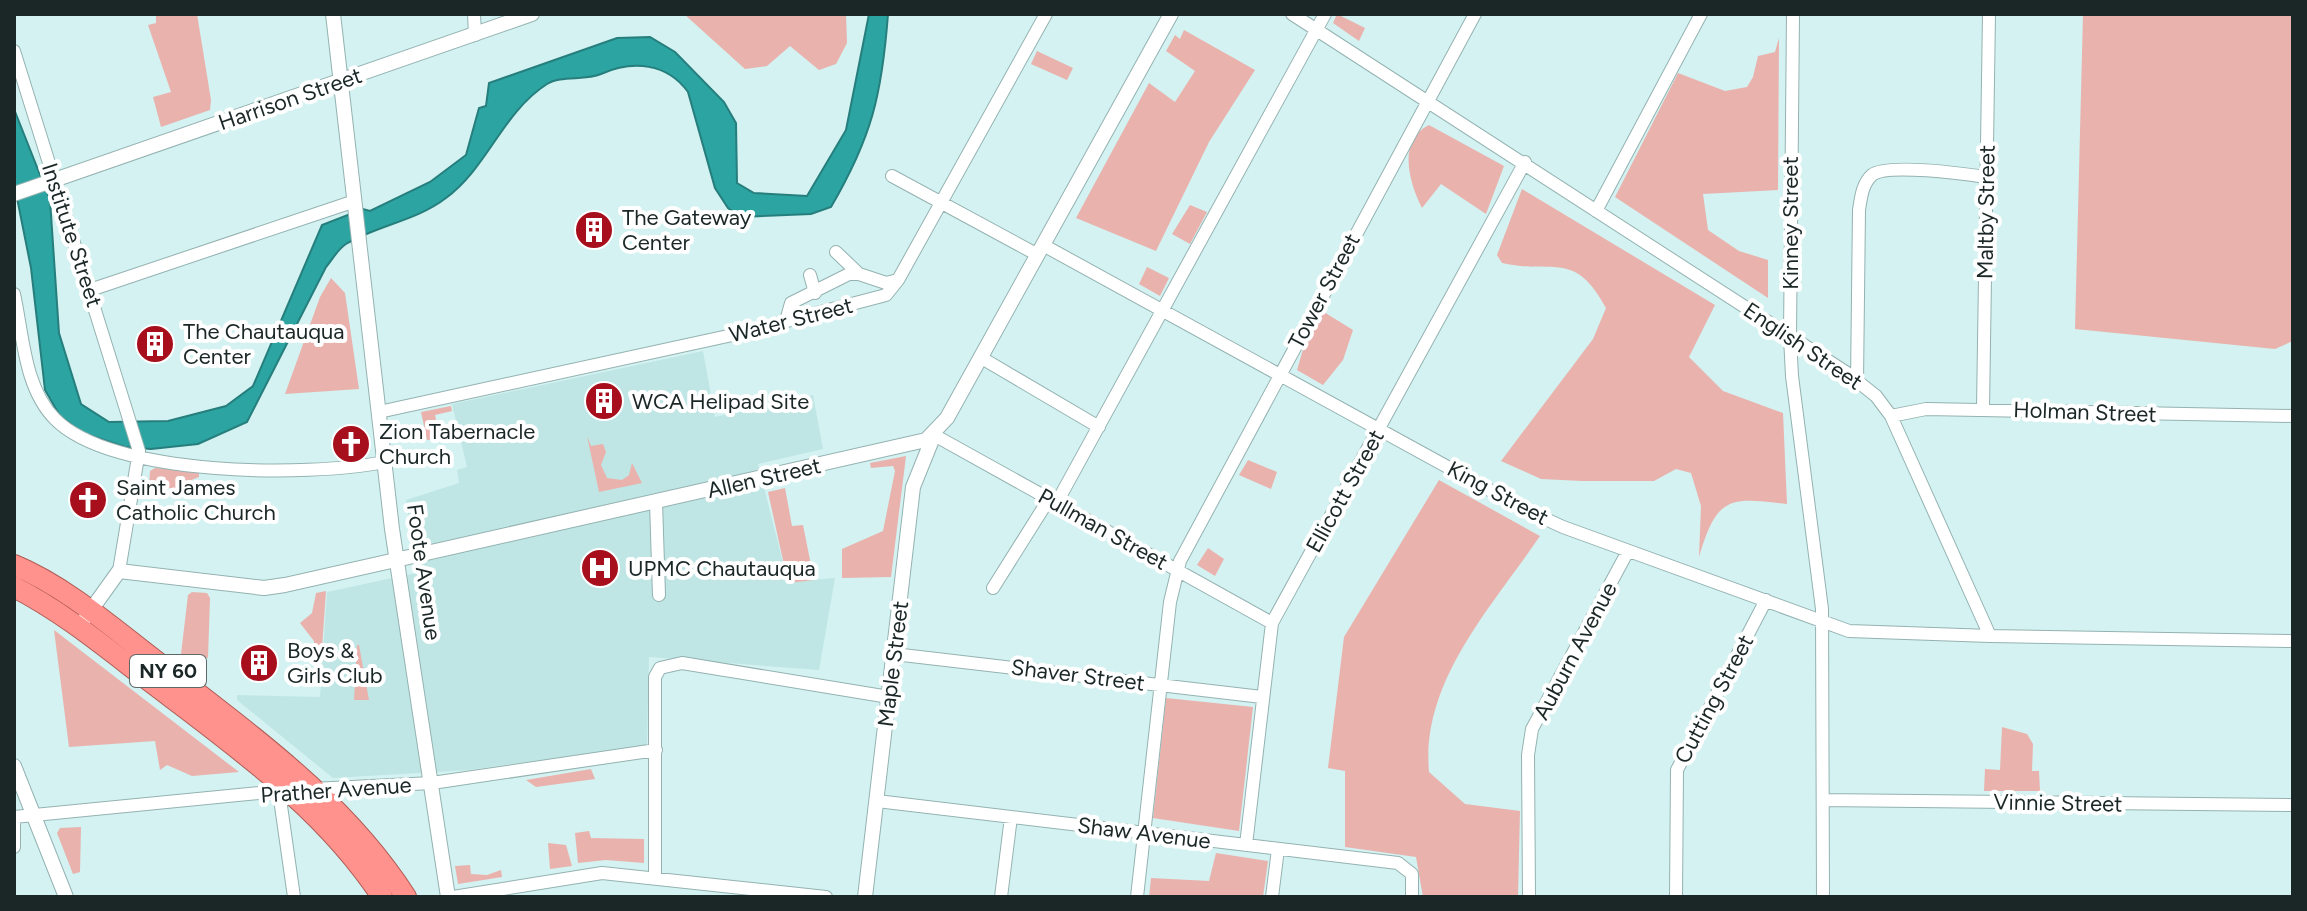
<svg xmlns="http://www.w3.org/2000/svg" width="2307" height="911" viewBox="0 0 2307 911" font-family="Figtree,sans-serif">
	<rect width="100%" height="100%" fill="#d3f2f1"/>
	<path fill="#bfe6e5" d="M703 351 715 417 813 395 823 449 758 464 788 582 835 578 819 670 649 657 647 745 469 770 333 778 237 700V695L320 697 327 592 416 573 406 500 459 483 457 470 467 467 452 404Z"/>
	<path fill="#eab2ad" d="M156 14H197L211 100 210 110 161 127 153 97 171 92 148 25 156 23Z
		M684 14H846L847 43 836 64 819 70 790 46 767 66 745 69Z
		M1337 14 1365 28 1359 41 1333 23Z
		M2083 14H2293V341L2275 349 2075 329Z
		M1184 30 1255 70 1209 142 1156 251 1076 218 1149 83 1175 102 1195 71 1166 51 1175 35 1180 39Z
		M1779 38 1778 190 1703 194 1708 230 1739 251 1768 260V298L1615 197 1678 73 1725 91 1747 87 1753 77 1758 56 1775 52Z
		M1037 51 1073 68 1067 80 1031 64Z
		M1429 125 1504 166 1486 214 1441 184 1422 208C1409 182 1397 141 1429 125Z
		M1522 189 1715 305 1689 357 1723 391 1783 413 1787 504C1729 497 1717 496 1699 557L1701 506 1691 473 1676 469 1654 481H1582L1541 479 1501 461 1593 339 1606 308C1574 249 1554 275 1502 263L1497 255Z
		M1190 205 1207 212 1190 244 1172 234Z
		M1147 267 1169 278 1160 296 1139 284Z
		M331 278 345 293 359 389 285 394 320 297Z
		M1319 309 1353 330 1343 360 1323 385 1297 370 1309 329Z
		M451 406 452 411 435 415 440 439 427 440 421 412Z
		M587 436 591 446 603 444 606 452 601 465 607 478 622 480 629 475 632 463 642 483 599 492Z
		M906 456 891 577 842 578V549L883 531 895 471 893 466 871 468 870 463Z
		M1248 460 1277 472 1271 489 1239 475Z
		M155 468 199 471V477L189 481 188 490 149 486 150 471Z
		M1439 480 1540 536C1492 607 1421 681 1429 772L1465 804 1520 811 1518 897H1423L1416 857 1345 847V771L1328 768 1344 637Z
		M785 488 792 526 803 525 814 580 788 583 768 492Z
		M1208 548 1224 559 1215 576 1197 565Z
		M326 591 321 663 314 661V641L300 623 312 613 316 593Z
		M192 592 207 593 210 598 208 658 181 654 188 595Z
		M54 630 239 772 192 776 167 765 160 770 155 741 69 747Z
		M357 645H359L369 700H354Z
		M1166 698 1253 707 1239 831 1153 818Z
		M2002 727 2027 734 2033 744 2032 771H2039L2040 791H1984L1985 769 2000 770Z
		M591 769 595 779 536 787 526 780Z
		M81 827 80 872 73 874 57 833 60 828Z
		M589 831 591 838 644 839V863L606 860 578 863 575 833Z
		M548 843 566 845 572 866 550 869Z
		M1216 853 1268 861 1263 897H1149L1151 878 1209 881Z
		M470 865 471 874 487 875 501 870 502 877 458 884 455 866Z"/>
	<path fill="#2ba4a2" stroke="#267e7d" stroke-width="2" d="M869 14H888C882 94 872 137 831 207L811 214 740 217 728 208 715 188 688 92C667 63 633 60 601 74 585 81 561 75 547 84 502 113 488 167 446 198 416 221 378 225 346 244 338 249 332 260 326 267L247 422 198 444 151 449 125 447 83 433 60 416 45 390 31 268 14 183V109L50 200 59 333 81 404 109 422 168 421 226 406 253 386 322 225 363 209 370 211 430 182 466 155 479 108 486 106 489 83 617 38 650 37 675 52 724 102 736 123 737 183 754 193 807 196 846 130Z"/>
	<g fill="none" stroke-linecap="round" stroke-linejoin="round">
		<defs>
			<path id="minor" d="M474 14 475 35
				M1292 14 1847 373 1876 396 1891 416 1990 636 2293 641
				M1793 14 1790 337 1792 376 1822 609 1823 897
				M14 51 139 451 119 571
				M892 176 1038 255
				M1596 211 1701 14
				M1043 245 1526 510 1563 527 1849 631 1990 636
				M836 252 859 274
				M810 275 815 293
				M90 290 352 202
				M14 294C23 334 24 388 55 419 112 477 308 477 384 462
				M786 321 791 303 849 274H859L886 283 898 280
				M980 357 1099 427
				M1857 382 1859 210C1861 198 1862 184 1872 175 1887 163 1965 174 1986 177
				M1983 409 1989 14
				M379 412 737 334 886 295 898 280 1046 14
				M1891 416 1926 409 2293 416
				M934 435 1272 623
				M656 502 659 595
				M1056 504 1325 14
				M993 588 1049 499
				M894 654 1262 697
				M312 789 432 783 656 750
				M279 792 294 897
				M1823 800 2293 805
				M877 801 1398 863 1412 874V897
				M14 817 289 790
				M14 822V847
				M1246 845 1272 623 1525 162
				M655 878V677L660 668 682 663 889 697
				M453 897 602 873 826 897
				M1001 897 1011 817
				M1137 897 1170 602 1180 561 1475 14
				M1272 897 1278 849
				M1529 897 1528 755 1532 729 1628 551
				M1676 897 1677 770 1766 600"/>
			<path id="tertiary" d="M333 14 392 529 448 897
				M14 194 532 14
				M86 617 119 571 264 588 285 585 926 440 947 418 1171 14
				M14 766 66 897
				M865 897 913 487 934 435"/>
			<path id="trunk" d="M14 565C67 587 115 630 160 664 249 734 344 800 406 897
				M14 587C67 614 112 653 160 689 242 752 324 809 382 897"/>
		</defs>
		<use href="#minor" stroke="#94b2b1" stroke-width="14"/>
		<use href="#tertiary" stroke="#94b2b1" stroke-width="16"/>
		<use href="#trunk" stroke="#af5b55" stroke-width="22"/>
		<use href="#minor" stroke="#fff" stroke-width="12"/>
		<use href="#tertiary" stroke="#fff" stroke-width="14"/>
		<use href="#trunk" stroke="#ff928c" stroke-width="20"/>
	</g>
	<defs>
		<symbol id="building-disc" viewBox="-11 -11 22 22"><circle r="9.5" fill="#a60f1b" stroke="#fff"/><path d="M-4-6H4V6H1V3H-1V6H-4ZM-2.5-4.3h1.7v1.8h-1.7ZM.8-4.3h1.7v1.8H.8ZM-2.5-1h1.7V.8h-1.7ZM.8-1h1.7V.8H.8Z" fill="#fff"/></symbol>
		<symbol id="church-disc" viewBox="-11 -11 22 22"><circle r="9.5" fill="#a60f1b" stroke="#fff"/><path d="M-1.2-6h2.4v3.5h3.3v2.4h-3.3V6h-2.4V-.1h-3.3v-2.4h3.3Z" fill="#fff"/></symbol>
		<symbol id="hospital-disc" viewBox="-11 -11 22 22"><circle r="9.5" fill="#a60f1b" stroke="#fff"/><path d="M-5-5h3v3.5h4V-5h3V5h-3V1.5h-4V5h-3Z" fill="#fff"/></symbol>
	</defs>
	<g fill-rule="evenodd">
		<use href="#building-disc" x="572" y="208" width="44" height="44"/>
		<use href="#building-disc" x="133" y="322" width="44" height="44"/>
		<use href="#building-disc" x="582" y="379" width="44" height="44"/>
		<use href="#church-disc" x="329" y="422" width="44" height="44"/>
		<use href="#church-disc" x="66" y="478" width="44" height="44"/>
		<use href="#hospital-disc" x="578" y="546" width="44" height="44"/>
		<use href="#building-disc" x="237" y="641" width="44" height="44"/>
	</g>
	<g text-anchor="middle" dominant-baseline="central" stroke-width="8" stroke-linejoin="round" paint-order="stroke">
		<rect fill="#fff" stroke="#5f6867" stroke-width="2" x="130" y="655" width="76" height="32" rx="6"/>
		<g font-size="20" font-weight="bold" fill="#1b2726">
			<text x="168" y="671">NY 60</text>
		</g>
		<g font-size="22" fill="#1b2726" stroke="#fff">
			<text transform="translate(290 99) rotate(-19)">Harrison Street</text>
			<text transform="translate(1986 212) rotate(-89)">Maltby Street</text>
			<text transform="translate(1790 223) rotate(-90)">Kinney Street</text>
			<text transform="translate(72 235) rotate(72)">Institute Street</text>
			<text transform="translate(1324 291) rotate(-62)">Tower Street</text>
			<text transform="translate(791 320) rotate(-14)">Water Street</text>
			<text transform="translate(1803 346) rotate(34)">English Street</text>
			<text transform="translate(2085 412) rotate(2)">Holman Street</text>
			<text transform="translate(764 478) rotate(-13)">Allen Street</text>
			<text transform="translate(1345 491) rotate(-61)">Ellicott Street</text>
			<text transform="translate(1498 493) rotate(28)">King Street</text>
			<text transform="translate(1103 529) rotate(29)">Pullman Street</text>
			<text transform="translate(424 572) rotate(82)">Foote Avenue</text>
			<text transform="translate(1575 651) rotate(-62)">Auburn Avenue</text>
			<text transform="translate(893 664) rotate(-83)">Maple Street</text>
			<text transform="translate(1078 675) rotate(7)">Shaver Street</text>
			<text transform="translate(1714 699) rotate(-62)">Cutting Street</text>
			<text transform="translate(336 790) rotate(-4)">Prather Avenue</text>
			<text transform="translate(2058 803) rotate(1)">Vinnie Street</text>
			<text transform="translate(1144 833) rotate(7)">Shaw Avenue</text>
		</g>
		<g font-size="22" fill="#1b2726" stroke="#fff" text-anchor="start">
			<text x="622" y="217">The Gateway<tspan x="622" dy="25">Center</tspan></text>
			<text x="183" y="331">The Chautauqua<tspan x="183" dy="25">Center</tspan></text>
			<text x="632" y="401">WCA Helipad Site</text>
			<text x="379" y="431">Zion Tabernacle<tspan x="379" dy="25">Church</tspan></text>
			<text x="116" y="487">Saint James<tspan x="116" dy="25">Catholic Church</tspan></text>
			<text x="628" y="568">UPMC Chautauqua</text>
			<text x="287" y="650">Boys &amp;<tspan x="287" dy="25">Girls Club</tspan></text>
		</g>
	</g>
	<rect width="2307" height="911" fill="none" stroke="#1b2726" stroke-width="32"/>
</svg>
